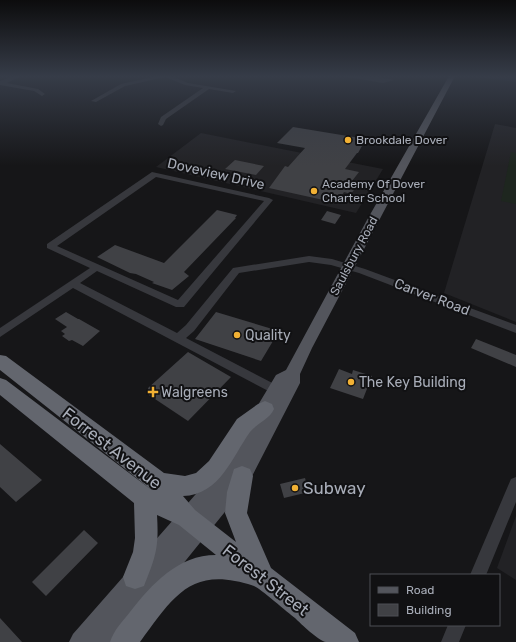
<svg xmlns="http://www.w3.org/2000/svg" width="516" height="642" viewBox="0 0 516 642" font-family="Rubik,sans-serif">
	<rect width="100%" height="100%" fill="#161618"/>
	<path fill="#222225" d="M467 76H516V82Z
		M495 124 516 128V322L444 293Z
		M201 133 383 169 356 213 156 167Z
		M516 516V580L497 568Z"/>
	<path fill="#1e261f" d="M511 152 516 153V204L501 201Z"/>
	<path fill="#404145" d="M293 127 366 139 358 153H357L345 169 359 172 352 181 359 183 351 194 344 192 337 203 269 188 285 166 288 167 305 148 277 143Z
		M235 160 264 166 256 175 225 169Z
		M217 210 237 215 235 218H236L184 272 189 276 172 290 152 283 154 282 136 274 130 273 97 257 115 245 164 263Z
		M327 211 341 215 335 224 321 220Z
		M66 312 78 319H79L100 331 83 346 72 340 69 341 62 336 65 334 61 331 67 327 55 319Z
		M216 312 279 331 261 361 195 339Z
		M476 339 516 355V367L471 348Z
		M188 352 231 377 188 421 149 395 148 388Z
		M339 369 352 374 353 370 372 376 363 399 330 388Z
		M0 444 42 480 16 502 0 487Z
		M305 478 309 492 284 498 280 484Z
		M84 530 98 543 46 596 32 582Z
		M0 618 22 642H0Z"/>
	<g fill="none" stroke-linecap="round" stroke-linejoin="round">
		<path fill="#37383d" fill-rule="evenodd" d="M14 76H21L7 83 38 89 45 94 42 96 34 91 0 85V81Z
			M157 76H171L188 83 236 91 233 93 209 89 166 119 163 125 161 126 158 124 161 117 203 88 185 85 165 77 125 86 96 102 91 101 121 84Z
			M342 76C349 75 390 78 394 80L383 83Z
			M152 172 269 198 273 200 184 307H176L97 271 80 283 177 333 186 325 233 268 309 256 332 259 365 269 516 325V333L359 273 331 265 309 262 239 273 194 331 186 338 280 387 282 390 280 393 276 395 73 288 0 337V328L90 268 47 248V244ZM156 177 264 201 178 300 57 246Z
			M516 477V502L486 575H470L511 479Z
			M448 625H466L459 642H441Z"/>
		<path fill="#53555c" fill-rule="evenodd" d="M449 76H455L312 348 300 374V383L249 482 120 642H69L73 634 224 462 276 375 286 370 367 220Z"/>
		<path fill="#63666e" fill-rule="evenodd" d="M0 355 6 356 164 473 185 476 196 473 209 461 237 419 258 404 265 401 272 404 274 409C269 420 257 423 250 432 232 457 220 495 183 496L195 510 236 542 225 513 227 492 234 469 242 466 250 469 253 476 247 513 271 568 355 633 359 642C349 642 336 642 326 642 319 641 301 624 295 618 288 613 260 588 254 586 191 565 174 596 140 642H110C114 630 122 622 130 612 152 584 178 555 216 555L179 525 157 515C159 547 156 556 144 586L135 589 126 586 123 577 133 552 135 538 134 503 0 395V378L6 380 153 491 0 370Z"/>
	</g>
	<linearGradient id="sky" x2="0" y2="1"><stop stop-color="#0c0c0d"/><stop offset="0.46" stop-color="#363c48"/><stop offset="1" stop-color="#363c48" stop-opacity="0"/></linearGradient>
	<rect width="516" height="166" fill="url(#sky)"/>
	<g fill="#f2b134" stroke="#111113" stroke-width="1.5">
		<circle cx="348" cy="140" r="4"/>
		<circle cx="314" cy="191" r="4"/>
		<circle cx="237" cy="335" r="4"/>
		<circle cx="351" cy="382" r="4"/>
		<path d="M151 386h4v4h4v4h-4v4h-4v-4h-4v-4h4z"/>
		<circle cx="295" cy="488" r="4"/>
	</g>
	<g text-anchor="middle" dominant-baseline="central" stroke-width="4" stroke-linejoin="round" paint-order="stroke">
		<g font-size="12" fill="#a8adb8" stroke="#111113" text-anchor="start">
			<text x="356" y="140">Brookdale Dover</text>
			<text x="322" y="184">Academy Of Dover<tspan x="322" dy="14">Charter School</tspan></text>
		</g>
		<g font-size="12" fill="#a8adb8" stroke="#111113">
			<text transform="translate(354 256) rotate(-62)">Saulsbury Road</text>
		</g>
		<g font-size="14" fill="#a8adb8" stroke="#111113">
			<text transform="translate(216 174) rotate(13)">Doveview Drive</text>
			<text transform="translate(432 297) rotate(21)">Carver Road</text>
		</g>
		<g font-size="14" fill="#a8adb8" stroke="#111113" text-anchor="start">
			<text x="245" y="335">Quality</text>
			<text x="359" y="382">The Key Building</text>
			<text x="161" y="392">Walgreens</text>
		</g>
		<g font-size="17" fill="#a8adb8" stroke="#111113">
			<text transform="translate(112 448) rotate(38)">Forrest Avenue</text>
			<text transform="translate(266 580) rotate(38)">Forest Street</text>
		</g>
		<g font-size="17" fill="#a8adb8" stroke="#111113" text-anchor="start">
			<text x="303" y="488">Subway</text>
		</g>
	</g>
	<rect x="370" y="574" width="130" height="52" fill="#111113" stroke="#4d4f55"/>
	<rect x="378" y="587" width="20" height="6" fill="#53555c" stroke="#4d4f55"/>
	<text x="406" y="594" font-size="12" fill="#a8adb8">Road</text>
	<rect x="378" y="604" width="20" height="12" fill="#404145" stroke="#4d4f55"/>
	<text x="406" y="614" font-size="12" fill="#a8adb8">Building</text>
</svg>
